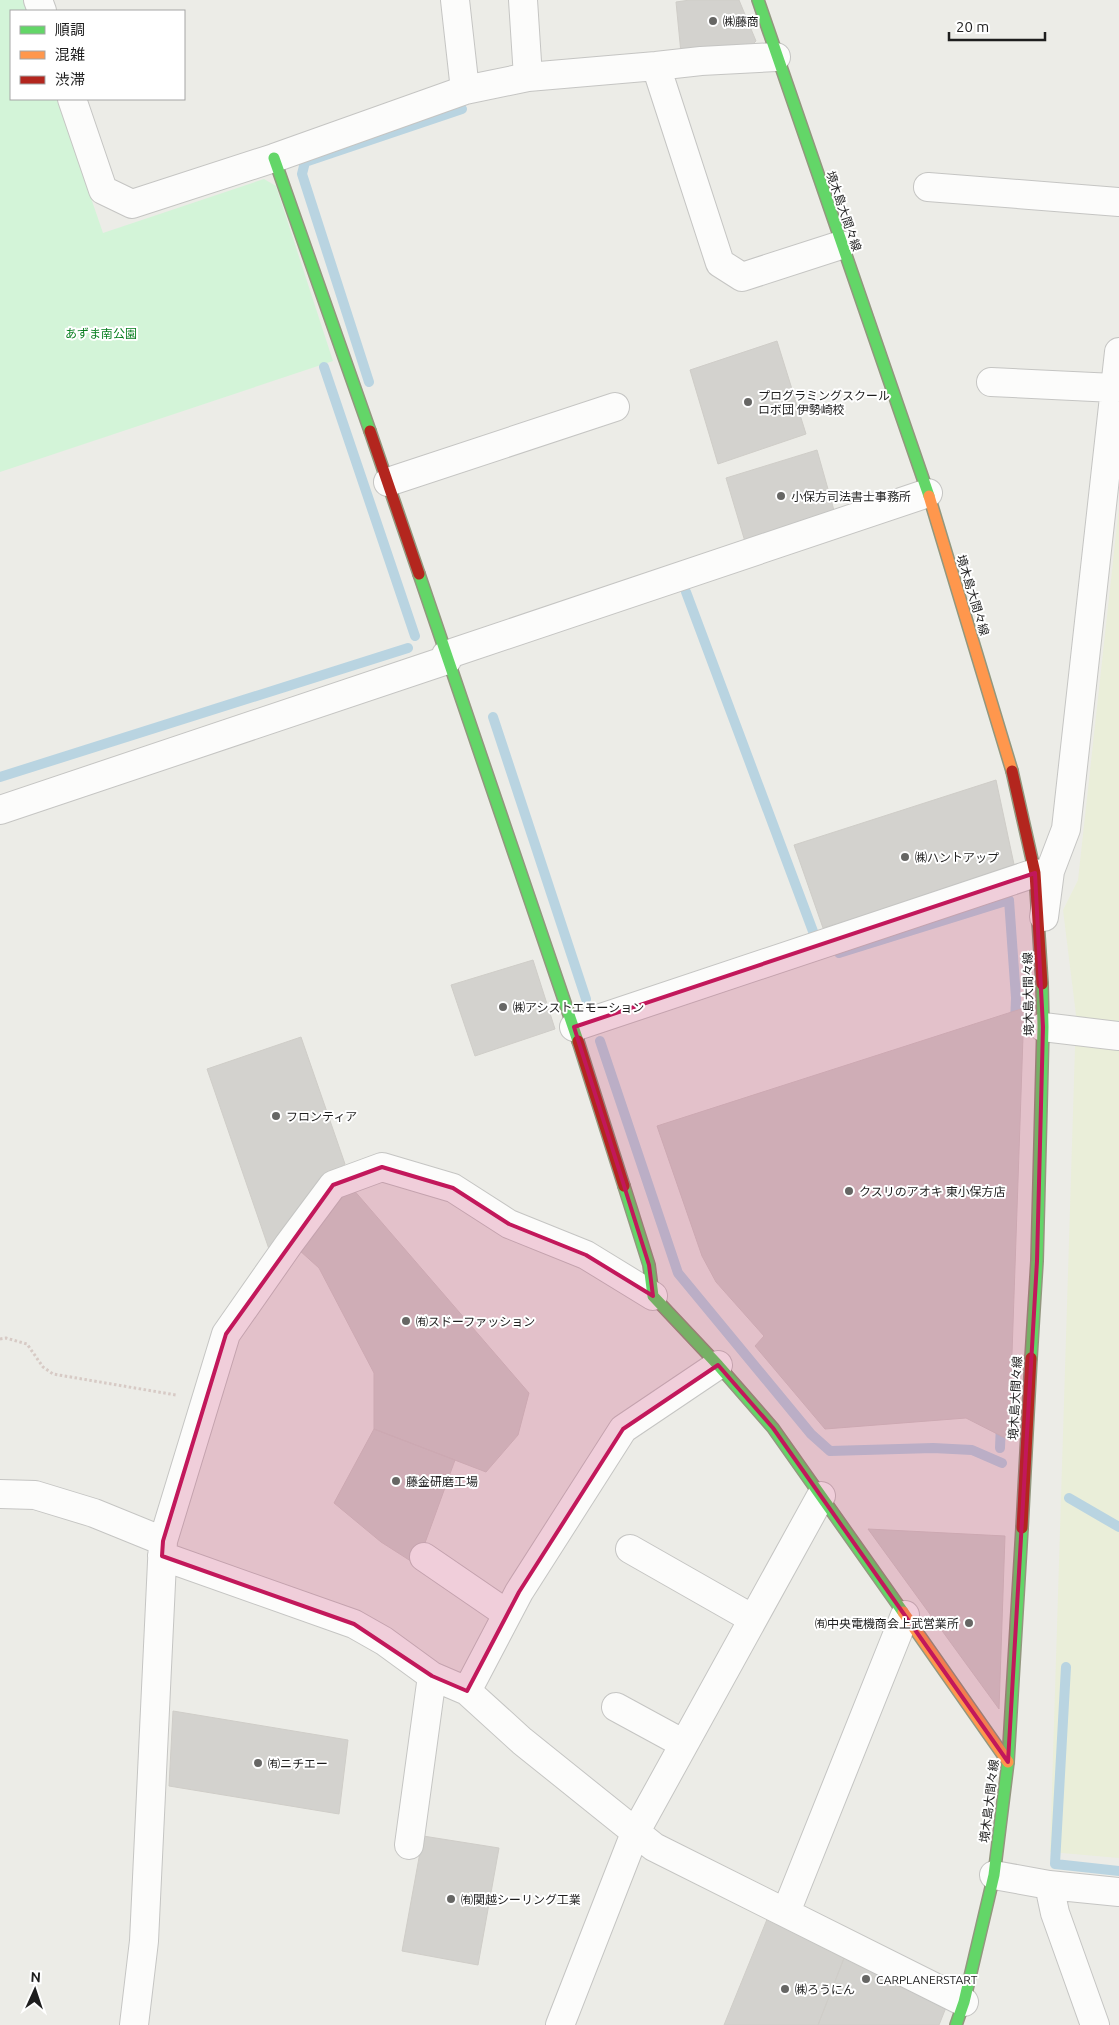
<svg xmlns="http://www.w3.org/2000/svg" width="1119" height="2025" viewBox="0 0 1119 2025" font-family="Ubuntu,'Noto Sans JP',sans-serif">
	<rect width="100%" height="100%" fill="#ecece7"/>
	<path fill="#eaeed9" d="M1119 507V1858L1050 1852 1076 1015 1063 910 1078 880Z"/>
	<path fill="#d3f4d8" d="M0 0H24L27 11H11V99H57L103 233 264 179 276 186 333 361 0 472Z"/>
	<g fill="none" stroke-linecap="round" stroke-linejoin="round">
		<path stroke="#b9d4e1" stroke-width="10" d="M324 367 415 636
			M369 382 302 174 305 162 462 109
			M686 592 814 934
			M493 717 586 999
			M0 777 408 648
			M839 953 1009 900 1016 998 1015 1023
			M600 1041 678 1273 811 1434 830 1451 933 1448 972 1450 1002 1463
			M1000 1448 1001 1423
			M1069 1498 1119 1527
			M1066 1667 1055 1864 1119 1871"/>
	</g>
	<path fill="#d3d2ce" stroke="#cfcdc8" d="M690 0H739L756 41 751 46 681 53 676 2Z
		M777 341 806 434 718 464 690 370Z
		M817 450 835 514 746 545 726 478Z
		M996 780 1015 869 823 928 794 845Z
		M533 960 555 1029 475 1056 451 985Z
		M1024 1008 1009 1440 966 1418 825 1429 755 1346 764 1336 716 1282 702 1256 657 1126Z
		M301 1037 345 1164 339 1168 270 1252 207 1069Z
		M352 1188 529 1393 518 1435 486 1472 374 1429V1373L319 1268 299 1250 347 1191Z
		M374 1429 455 1460 417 1565 381 1542 334 1503Z
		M868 1529 1005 1536 999 1709Z
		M173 1711 348 1740 339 1814 169 1786Z
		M423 1836 499 1848 478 1965 402 1951Z
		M770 1912 846 1953 818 2025H724Z
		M846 1953 947 2005 939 2025H818Z"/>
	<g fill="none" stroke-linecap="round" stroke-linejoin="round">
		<defs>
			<path id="street" d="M38 0 42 11
				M455 0 465 90
				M523 0 528 77
				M656 66 720 263 742 277 841 245
				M72 99 103 190 132 204 274 158 465 90 528 77 656 66 701 61 776 57
				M928 187 1119 202
				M991 382 1114 388
				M388 482 615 407
				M446 655 928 493
				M0 810 447 660
				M1044 917 1050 871 1066 829 1119 352
				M574 1027 1035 873
				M1043 1027 1119 1036
				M0 1494 35 1495 94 1513 163 1541
				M630 1549 753 1619
				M162 1556 354 1624 384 1641 432 1676 467 1691 522 1741 654 1847 964 2002
				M424 1557 507 1614
				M467 1691 519 1592 623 1429 718 1365
				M616 1707 684 1744
				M409 1845 432 1676
				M994 1875 1049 1885 1119 1892
				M1049 1885 1055 1913 1095 2025
				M786 1912 905 1615
				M134 2025 144 1941 163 1541 226 1334 289 1244 333 1185 382 1167 453 1188 509 1224 586 1255 653 1296
				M560 2025 635 1833 821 1496"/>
			<path id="fast" d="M758 0 929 496
				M274 158 370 431
				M419 574 578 1041
				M624 1186 649 1265 653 1296 718 1365 773 1428 903 1612
				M1031 1358 1037 1261 1043 1027 1042 984
				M956 2025 964 2002 994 1875 1008 1762 1022 1528"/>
			<path id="slow" d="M929 496 1012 771
				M903 1612 1008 1762"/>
			<path id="jam" d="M370 431 419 574
				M1012 771 1035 873 1042 984
				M578 1041 624 1186
				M1022 1528 1031 1358"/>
		</defs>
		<use href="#street" stroke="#c5c5c3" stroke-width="30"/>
		<use href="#fast" stroke="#92977e" stroke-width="14"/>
		<use href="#slow" stroke="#92977e" stroke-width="14"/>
		<use href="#jam" stroke="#92977e" stroke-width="14"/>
		<path stroke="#d7cac5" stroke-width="3" stroke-dasharray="2.5 2.5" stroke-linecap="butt" d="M0 1339 6 1338 27 1344 43 1367 53 1374 176 1395"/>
		<use href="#street" stroke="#fcfcfb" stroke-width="28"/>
		<use href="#fast" stroke="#63d668" stroke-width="11"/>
		<use href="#slow" stroke="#ff974d" stroke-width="11"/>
		<use href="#jam" stroke="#b3261e" stroke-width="11"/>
	</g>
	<path fill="#c2185b" fill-opacity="0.2" stroke="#c2185b" stroke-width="4" stroke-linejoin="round" d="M1035 873 1043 1027 1037 1261 1008 1762 773 1428 718 1365 623 1429 519 1592 467 1691 432 1676 354 1624 162 1556 163 1541 226 1334 333 1185 382 1167 453 1188 509 1224 586 1255 653 1296 649 1265 574 1027Z"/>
	<g fill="#666664" stroke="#fff" stroke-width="2">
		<circle cx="713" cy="21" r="5"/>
		<circle cx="748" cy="402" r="5"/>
		<circle cx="781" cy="496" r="5"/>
		<circle cx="905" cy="857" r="5"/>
		<circle cx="503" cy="1007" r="5"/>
		<circle cx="276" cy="1116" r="5"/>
		<circle cx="849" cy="1191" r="5"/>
		<circle cx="406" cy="1321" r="5"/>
		<circle cx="396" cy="1481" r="5"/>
		<circle cx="969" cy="1623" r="5"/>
		<circle cx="258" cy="1763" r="5"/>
		<circle cx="451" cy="1899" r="5"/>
		<circle cx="866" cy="1979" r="5"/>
		<circle cx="785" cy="1989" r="5"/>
	</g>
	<g text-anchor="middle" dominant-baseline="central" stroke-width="4" stroke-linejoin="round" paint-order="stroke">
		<g font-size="12" fill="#1e1e1e" stroke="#fff" text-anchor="start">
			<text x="723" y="21">㈱藤商</text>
			<text x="758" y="395">プログラミングスクール<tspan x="758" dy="14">ロボ団 伊勢崎校</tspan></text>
			<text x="791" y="496">小保方司法書士事務所</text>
			<text x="915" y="857">㈱ハントアップ</text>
			<text x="513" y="1007">㈱アシストエモーション</text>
			<text x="286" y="1116">フロンティア</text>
			<text x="859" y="1191">クスリのアオキ 東小保方店</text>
			<text x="416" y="1321">㈲スドーファッション</text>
			<text x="406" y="1481">藤金研磨工場</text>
			<text x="959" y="1623" text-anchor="end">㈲中央電機商会上武営業所</text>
			<text x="268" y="1763">㈲ニチエー</text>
			<text x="461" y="1899">㈲関越シーリング工業</text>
			<text x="876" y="1979">CARPLANERSTART</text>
			<text x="795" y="1989">㈱ろうにん</text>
		</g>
		<g font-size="12" fill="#1e1e1e" stroke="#fff">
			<text transform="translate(844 211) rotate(71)">境木島大間々線</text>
			<text transform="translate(973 595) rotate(73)">境木島大間々線</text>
			<text transform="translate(1028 994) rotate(-91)">境木島大間々線</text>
			<text transform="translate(1015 1398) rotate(-87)">境木島大間々線</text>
			<text transform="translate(989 1801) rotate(-83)">境木島大間々線</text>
		</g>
		<g font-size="12" fill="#087f20" stroke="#fff">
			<text x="101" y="333">あずま南公園</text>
		</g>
	</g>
	<rect x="10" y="10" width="175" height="90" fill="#ffffff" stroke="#a5a5a5"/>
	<rect x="20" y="26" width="25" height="8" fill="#63d668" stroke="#a5a5a5"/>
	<text x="55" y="35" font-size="15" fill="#1e1e1e">順調</text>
	<rect x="20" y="51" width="25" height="8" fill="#ff974d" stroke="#a5a5a5"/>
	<text x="55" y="60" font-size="15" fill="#1e1e1e">混雑</text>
	<rect x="20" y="76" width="25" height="8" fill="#b3261e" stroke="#a5a5a5"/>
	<text x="55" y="85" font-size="15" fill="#1e1e1e">渋滞</text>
	<g transform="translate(35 1990) rotate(3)" stroke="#ffffff" stroke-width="4" paint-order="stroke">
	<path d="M0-4L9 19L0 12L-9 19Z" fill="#1e1e1e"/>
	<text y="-8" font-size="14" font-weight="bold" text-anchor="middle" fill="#1e1e1e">N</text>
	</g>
	<path d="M949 32v8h96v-8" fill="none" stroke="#1e1e1e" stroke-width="2.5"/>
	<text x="956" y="32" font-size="15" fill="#1e1e1e" stroke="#ffffff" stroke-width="4" paint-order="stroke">20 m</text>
</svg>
